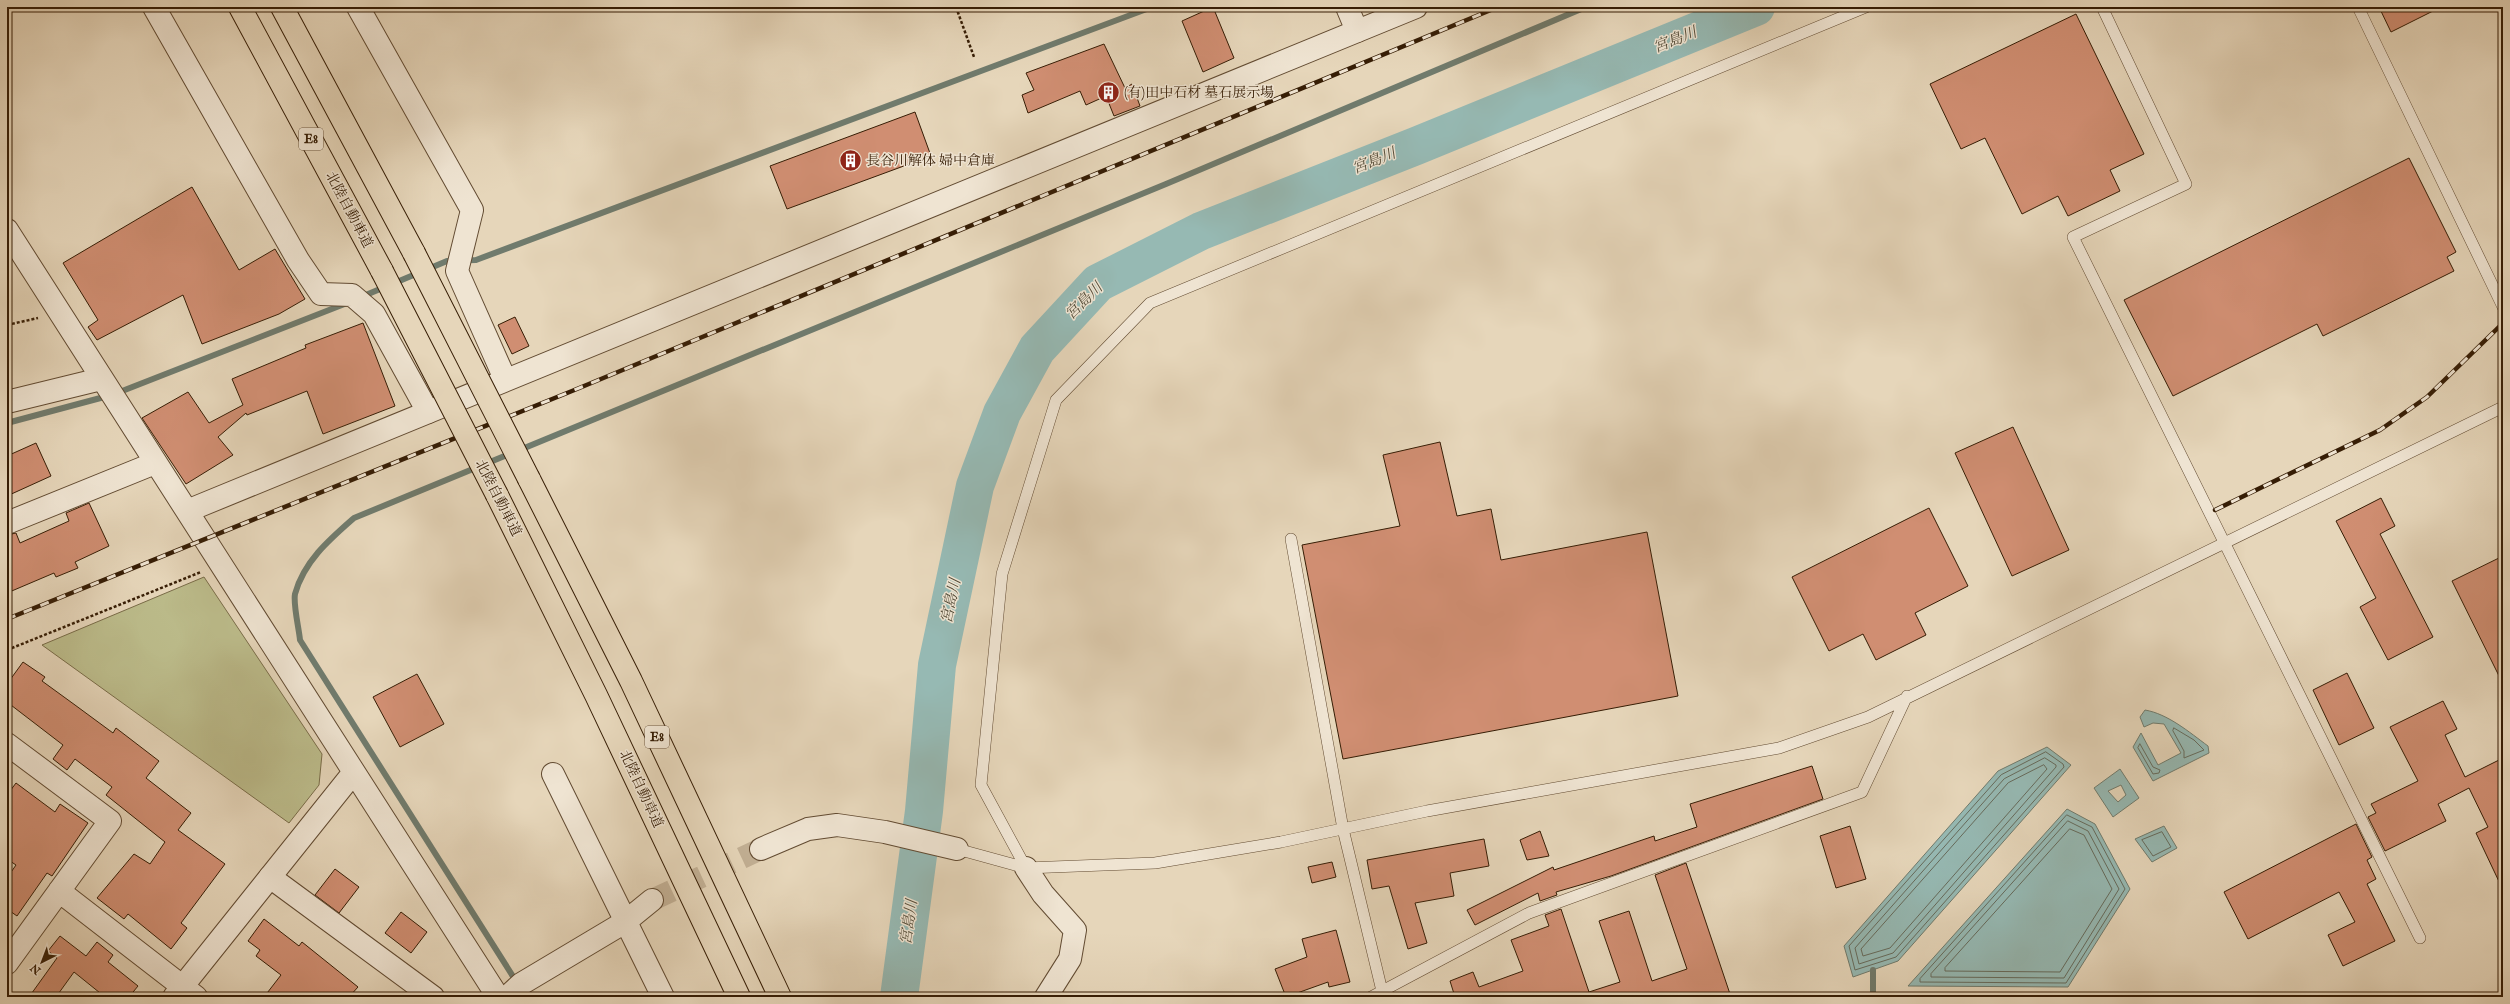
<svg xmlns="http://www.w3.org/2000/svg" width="2510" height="1004" viewBox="0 0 2510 1004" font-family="'IM FELL English','Noto Serif JP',serif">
	<rect width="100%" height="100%" fill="#e6d6ba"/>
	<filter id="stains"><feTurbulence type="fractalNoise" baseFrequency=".005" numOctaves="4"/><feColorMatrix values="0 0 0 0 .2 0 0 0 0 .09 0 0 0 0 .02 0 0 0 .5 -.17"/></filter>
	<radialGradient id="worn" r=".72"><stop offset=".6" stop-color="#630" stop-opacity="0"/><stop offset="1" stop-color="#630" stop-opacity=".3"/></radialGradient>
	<path fill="#bcbc8b" stroke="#796c48" d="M204 577 322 754 319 785 289 823 42 645Z"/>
	<path fill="#96b9b3" stroke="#707b6d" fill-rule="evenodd" d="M2145 710C2168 714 2189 732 2208 746L2209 753 2153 781 2133 747 2141 733 2158 765 2181 753 2164 724 2153 723 2144 727 2140 717Z
		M2047 747 2071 765 1898 961 1853 977 1844 946 1998 771Z
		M2120 769 2139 798 2113 817 2094 788ZM2121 785 2126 795 2118 802 2108 791Z
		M2067 809 2095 824 2130 889 2068 987 1908 986Z
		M2164 826 2177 848 2152 862 2135 839Z"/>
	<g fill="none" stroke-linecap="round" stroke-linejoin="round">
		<path stroke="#666b5c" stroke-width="1" d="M2174 728 2194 740 2204 750 2184 758V751L2173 731Z
			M2140 744 2153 767 2160 770 2159 773 2153 774 2138 748Z
			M2046 752 2063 764 2064 767 1896 957 1855 970 1849 946 2001 775Z
			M2045 758 2056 765V767L1893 953 1859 964 1855 948 2004 779Z
			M2044 765 2047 769 1890 948 1863 956 1861 949 2008 783Z
			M2067 815 2092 827 2125 889 2066 983 1920 982V979Z
			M2068 821 2088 831 2119 889 2064 978 1931 977V974Z
			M2070 829 2084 835 2112 889 2060 972 1945 971V968Z
			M2162 832 2171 847 2153 856 2142 840Z"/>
		<path stroke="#707b6d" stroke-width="6" d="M361 297 447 261 476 260 1152 7
			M117 393 347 303
			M7 423 108 396
			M1873 970V997
			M526 997 300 640C299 629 293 604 295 594 304 561 330 539 354 518L1166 184 1586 7"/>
		<path stroke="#96b9b3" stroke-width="38" d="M899 997 924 811 937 665 975 486 1002 413 1037 349 1098 283 1201 231 1416 146 1756 7"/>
	</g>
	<path fill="#d08e72" stroke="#361d05" d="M1213 7 1234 58 1203 72 1182 21Z
		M2379 7H2441L2391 32Z
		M2076 14 2144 154 2110 170 2120 191 2068 216 2058 196 2022 214 1985 138 1961 149 1930 84Z
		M1104 44 1125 88 1132 84 1140 106 1114 116 1106 96 1086 105 1080 91 1028 113 1022 95 1034 90 1026 73Z
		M915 112 931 156 787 209 770 166Z
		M2409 158 2456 252 2447 257 2454 271 2323 336 2317 324 2173 396 2124 300Z
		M192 187 239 270 275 249 305 299 279 314 202 344 183 295 97 340 88 327 98 320 63 263Z
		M515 317 529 346 512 354 498 325Z
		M363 323 395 406 323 434 307 391 247 415 246 413 218 437 233 455 186 484 142 418 188 392 209 423 243 405 232 379 306 348 305 345Z
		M2013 427 2069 550 2012 576 1955 453Z
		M1440 442 1457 516 1491 509 1501 560 1647 532 1678 696 1343 759 1302 545 1400 526 1383 455Z
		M36 443 51 476 7 496V456Z
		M2381 498 2395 526 2380 534 2433 637 2388 660 2360 607 2376 598 2336 521Z
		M89 503 109 546 75 562 78 568 56 577 54 573 7 593V535L16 533 20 543 69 521 66 513Z
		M1929 508 1968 586 1915 613 1926 635 1876 660 1863 634 1829 651 1792 577Z
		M2503 556V684L2452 581Z
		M23 662 45 677 42 681 75 705 113 733 116 728 159 761 146 778 191 813 178 830 225 864 181 923 187 928 171 949 128 914 124 919 97 898 134 854 150 864 165 842 106 795 112 787 75 759 67 770 53 759 63 745 7 702V684Z
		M2347 673 2374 728 2339 745 2313 690Z
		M417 674 444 724 400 747 373 697Z
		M2443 701 2457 729 2445 735 2465 777 2503 758V890L2476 833 2488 827 2469 788 2438 804 2446 821 2385 851 2368 817 2376 813 2371 804 2418 781 2390 727Z
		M1812 766 1823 799 1611 876 1556 892 1557 895 1540 901 1538 893 1475 925 1467 910 1553 867 1554 870 1654 836 1655 841 1697 827 1690 804Z
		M16 783 55 812 60 804 88 823 52 876 47 873 17 916 7 909V878L16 865 7 859V795Z
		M2356 824 2372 857 2367 860 2376 879 2367 884 2395 941 2343 966 2328 935 2355 922 2339 892 2248 939 2224 892Z
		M1850 826 1866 879 1836 888 1820 836Z
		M1540 831 1549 856 1527 860 1520 840Z
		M1484 839 1489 866 1450 873 1454 896 1415 903 1427 943 1408 949 1389 886 1372 889 1367 860Z
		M1332 862 1336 877 1312 883 1308 867Z
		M1686 863 1731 997H1455L1450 981 1473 972 1479 987 1523 971 1511 940 1549 926 1545 915 1561 909 1589 992 1620 982 1599 921 1629 911 1652 981 1687 969 1655 875Z
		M335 869 359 887 339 913 315 895Z
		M401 912 427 932 411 953 385 933Z
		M264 919 299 946 302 942 358 987 349 997H264L281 975 256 956 260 950 248 941Z
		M1336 930 1350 982 1329 987 1328 982 1286 997 1275 969 1307 957 1302 939Z
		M60 936 86 956 97 942 113 955 108 962 138 986 129 997H105L74 972 56 997H29L57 958 48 951Z"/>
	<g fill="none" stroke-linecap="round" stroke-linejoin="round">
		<path stroke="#c3b196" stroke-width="22" stroke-dasharray="22 11" stroke-linecap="butt" d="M652 900 761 849"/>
		<defs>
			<path id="service" d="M2102 7 2186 184 2073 237 2420 938
				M2358 7 2503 307
				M1291 539 1343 829 1382 991
				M957 849 1026 868 1155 863 1281 842 1427 811 1779 748 1868 717 2503 407
				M1026 868 981 785 1002 574 1056 400 1150 303 1866 7
				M1371 997 1529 913 1862 792 1907 696"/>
			<path id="minor" d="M154 7 298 260 321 294 352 295 374 314 428 412
				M358 7 472 210 457 271 505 379
				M1347 7 1357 31
				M7 402 101 379
				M7 523 155 463
				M7 744 110 821 7 963
				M553 774 663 997
				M761 849 808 829 837 825 885 832 957 849
				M1026 868 1043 894 1075 930 1070 959 1046 997
				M270 877 433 997
				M59 891 196 997
				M507 997 521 984 625 922 652 900"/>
			<path id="tertiary" d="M7 230 498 997
				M187 511 1416 7
				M174 997 354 772"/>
			<path id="motorway" d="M240 7 382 271
				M282 7 414 253
				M529 479 631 681 780 997
				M497 495 596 695 739 997"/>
		</defs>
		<use href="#service" stroke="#624b32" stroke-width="12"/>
		<use href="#minor" stroke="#624b32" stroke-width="24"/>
		<use href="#tertiary" stroke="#624b32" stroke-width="24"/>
		<use href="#motorway" stroke="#361d05" stroke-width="24"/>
		<path stroke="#361d05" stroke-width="2.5" stroke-dasharray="3 2" stroke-linecap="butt" d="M956 7 974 57
			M7 325 38 318
			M7 650 201 572"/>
		<use href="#service" stroke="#efe4d2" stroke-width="11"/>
		<use href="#minor" stroke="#efe4d2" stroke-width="22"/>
		<use href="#tertiary" stroke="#efe4d2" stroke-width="22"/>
		<use href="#motorway" stroke="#e6d6ba" stroke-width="22"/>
		<defs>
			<path id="rail" d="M2215 510 2380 430 2427 397 2503 323
				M7 619 572 391 1498 7"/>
		</defs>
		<use href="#rail" stroke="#361d05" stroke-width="4.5"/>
		<use href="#rail" stroke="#efe4d2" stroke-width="3" stroke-dasharray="9" stroke-linecap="butt"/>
		<defs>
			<path id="motorway-bridge" d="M414 253 529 479
				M382 271 497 495"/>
		</defs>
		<use href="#motorway-bridge" stroke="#361d05" stroke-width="24" stroke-linecap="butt"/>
		<use href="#motorway-bridge" stroke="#e6d6ba" stroke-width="22"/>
	</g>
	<defs>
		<symbol id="building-disc" viewBox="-11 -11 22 22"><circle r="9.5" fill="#8f2418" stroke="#efe4d2"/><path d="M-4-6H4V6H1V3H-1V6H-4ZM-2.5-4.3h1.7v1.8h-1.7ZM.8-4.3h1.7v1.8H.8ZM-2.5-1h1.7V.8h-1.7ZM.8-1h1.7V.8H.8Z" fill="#fff"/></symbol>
	</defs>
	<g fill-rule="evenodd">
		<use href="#building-disc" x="1096" y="80" width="25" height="25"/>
		<use href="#building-disc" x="838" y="148" width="25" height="25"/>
	</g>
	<g text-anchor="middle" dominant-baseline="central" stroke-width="3" stroke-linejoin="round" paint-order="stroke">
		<g fill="#efe4d2" stroke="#6e5942" stroke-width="1">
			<rect x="299" y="128" width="24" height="22" rx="3"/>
			<rect x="645" y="726" width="24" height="22" rx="3"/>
		</g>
		<g font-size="13" font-weight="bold" fill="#361d05">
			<text x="311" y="139">E8</text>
			<text x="657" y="737">E8</text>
		</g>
		<g font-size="14" fill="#361d05" stroke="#efe4d2" text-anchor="start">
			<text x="1124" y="93">(有)田中石材 墓石展示場</text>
			<text x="866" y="161">長谷川解体 婦中倉庫</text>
		</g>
		<g font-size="14" fill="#361d05" stroke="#efe4d2">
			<text transform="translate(349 210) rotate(62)">北陸自動車道</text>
			<text transform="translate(498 498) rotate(63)">北陸自動車道</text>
			<text transform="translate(641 789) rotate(65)">北陸自動車道</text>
		</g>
		<g font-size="15" font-style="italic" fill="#534c39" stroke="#efe4d2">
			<text transform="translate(1675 40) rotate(-22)">宮島川</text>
			<text transform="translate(1374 161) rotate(-22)">宮島川</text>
			<text transform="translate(1084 301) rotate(-45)">宮島川</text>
			<text transform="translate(951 601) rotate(-78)">宮島川</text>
			<text transform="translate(909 922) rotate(-82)">宮島川</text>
		</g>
	</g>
	<rect width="2510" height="1004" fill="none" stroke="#e6d6ba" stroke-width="24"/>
	<rect x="8" y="8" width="2494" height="988" fill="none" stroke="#361d05" stroke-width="2"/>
	<rect x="12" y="12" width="2486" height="980" fill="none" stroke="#361d05"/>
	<g transform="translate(42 962) rotate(222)" stroke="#efe4d2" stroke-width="3" paint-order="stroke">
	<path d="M0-3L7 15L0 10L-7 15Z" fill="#361d05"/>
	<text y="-6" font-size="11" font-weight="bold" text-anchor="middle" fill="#361d05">N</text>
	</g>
	<rect width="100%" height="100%" filter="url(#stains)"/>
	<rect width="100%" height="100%" fill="url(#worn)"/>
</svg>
